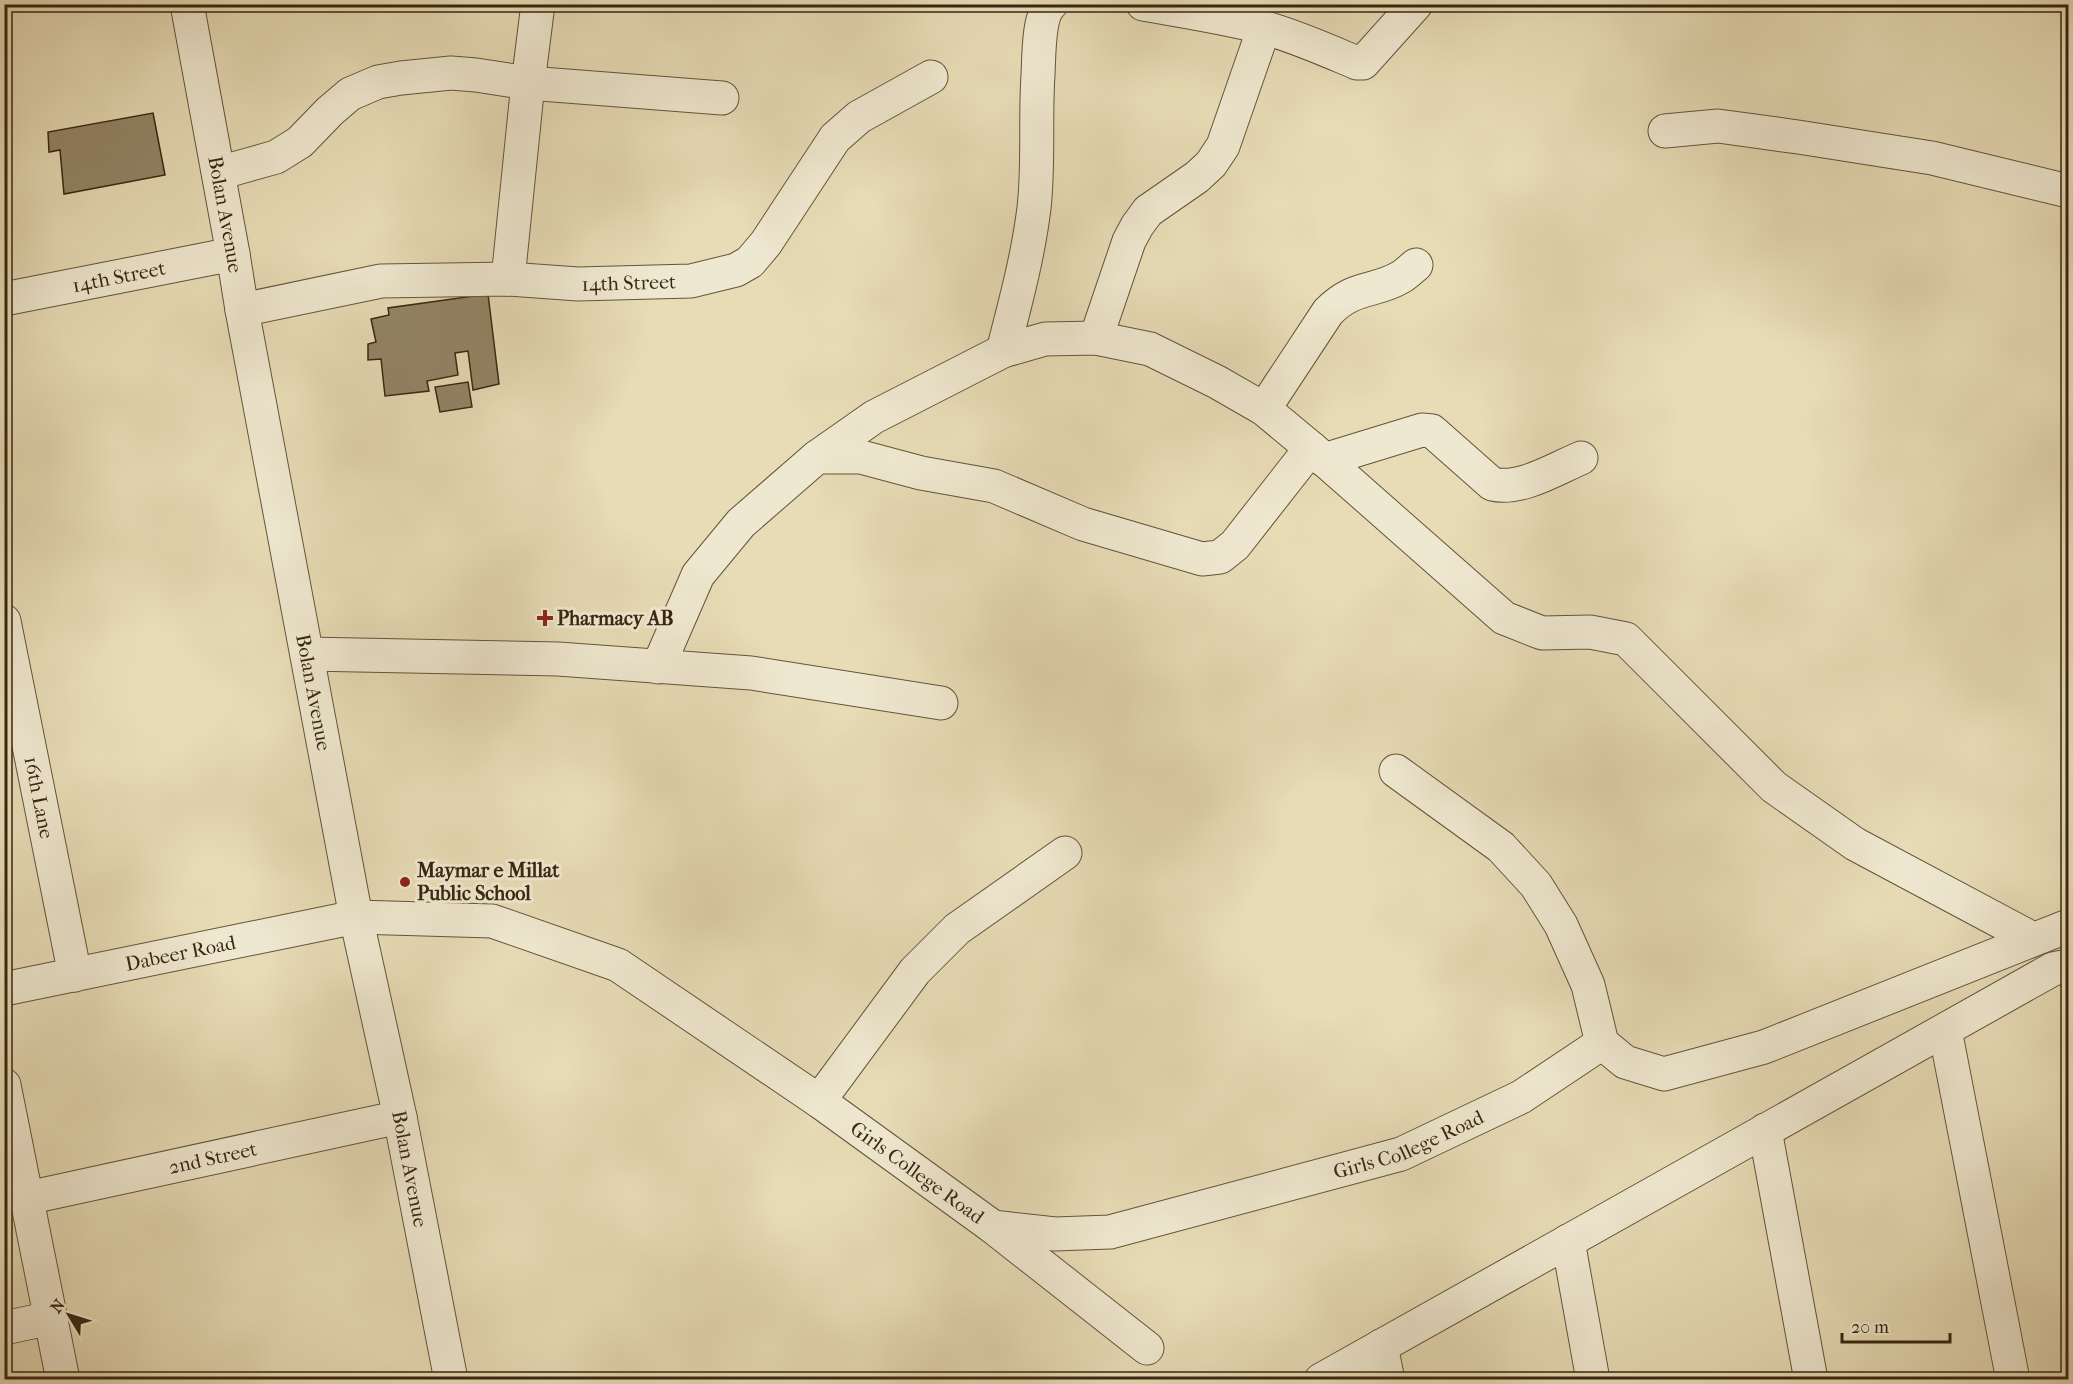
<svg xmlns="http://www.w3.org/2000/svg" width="2073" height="1384" viewBox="0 0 2073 1384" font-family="'IM FELL French Canon',serif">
	<rect width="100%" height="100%" fill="#e7dcb6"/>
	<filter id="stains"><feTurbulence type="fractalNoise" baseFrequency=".00333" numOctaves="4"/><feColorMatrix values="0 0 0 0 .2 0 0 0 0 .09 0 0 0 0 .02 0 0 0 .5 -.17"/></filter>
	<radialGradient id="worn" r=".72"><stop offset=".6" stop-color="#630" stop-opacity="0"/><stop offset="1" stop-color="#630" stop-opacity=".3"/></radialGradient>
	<path fill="#938567" stroke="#372611" stroke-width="1.5" d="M153 113 165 175 64 194 60 150 49 152 48 132Z
		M488 294 499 384 473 390 468 351 455 353 458 375 427 381 429 391 385 396 381 359 368 360V344L376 342 371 319 389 315 388 308Z
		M468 382 472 407 440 412 435 387Z"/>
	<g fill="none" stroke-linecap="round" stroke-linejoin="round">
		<defs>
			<g id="minor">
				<path id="s1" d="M187 4 233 254 242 310 356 917 400 1117 451 1380"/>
				<path d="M1143 4C1183 11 1222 17 1262 27 1295 36 1326 50 1357 63H1363L1416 4"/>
				<path d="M1665 131 1718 126 1798 137 1932 158 2068 191"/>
				<path d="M219 173 276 157 300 142 330 111 350 94 378 82 401 78 451 73 476 75 528 83 722 98"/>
				<path d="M508 279 528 83 538 4"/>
				<path id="s2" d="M4 299 233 254"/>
				<path id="s3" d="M242 310 381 281 508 279 578 284 691 281 736 270 750 262 766 243 835 138 859 117 931 77"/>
				<path d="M1096 338 1129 241 1137 226 1148 211 1197 177 1211 164 1223 146 1264 28"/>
				<path d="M1003 351C1015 304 1028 257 1034 208 1039 164 1035 119 1038 75 1039 57 1038 16 1051 4"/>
				<path d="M1264 409 1328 312C1354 285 1374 293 1401 277 1406 274 1411 269 1416 265"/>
				<path d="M817 457 874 417 1003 351 1045 339 1096 338 1150 349 1217 382 1264 409 1311 448 1504 618 1542 633 1590 632 1626 639 1774 787 1855 844 2033 939"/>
				<path d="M1324 460 1422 430 1432 431 1492 484C1520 491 1555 469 1581 458"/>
				<path id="s4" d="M4 621 75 975"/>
				<path d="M307 654 558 659 751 673 941 703"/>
				<path d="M658 667 698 575 741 523 817 457H861L921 473 994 486 1083 524 1202 559 1220 557 1235 545 1311 448"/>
				<path d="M1396 771 1501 847 1536 885 1561 925 1588 985 1602 1043 1625 1062 1664 1074 1764 1047 2068 926"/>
				<path id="s5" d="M4 989 356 917 492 921 618 965 819 1101 993 1227 1055 1234 1110 1232 1401 1154 1521 1097 1602 1043"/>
				<path d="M1945 1030 2013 1380"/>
				<path d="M4 1085 63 1380"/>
				<path d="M819 1101 915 971 957 929 1065 853"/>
				<path d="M1765 1130 1811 1380"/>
				<path id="s6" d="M27 1198 400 1117"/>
				<path d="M993 1227 1147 1348"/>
				<path d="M1568 1241 1593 1380"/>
				<path d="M4 1328 51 1318"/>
				<path d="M1381 1346 1388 1380"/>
				<path d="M1321 1380 2053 969 2068 966"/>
			</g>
		</defs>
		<use href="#minor" stroke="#63543a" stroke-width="35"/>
		<use href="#minor" stroke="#efe8d0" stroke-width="33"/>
	</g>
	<g fill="#8f2418" stroke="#efe8d0" stroke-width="2">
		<path d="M542 609h6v6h6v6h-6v6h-6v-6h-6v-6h6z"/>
		<circle cx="405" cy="882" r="6"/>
	</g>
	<g text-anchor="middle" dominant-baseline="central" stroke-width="6" stroke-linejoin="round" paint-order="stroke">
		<g font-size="20" fill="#372611" stroke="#efe8d0">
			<text stroke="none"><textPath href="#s1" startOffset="214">Bolan Avenue</textPath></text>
			<text stroke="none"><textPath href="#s2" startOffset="117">14th Street</textPath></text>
			<text stroke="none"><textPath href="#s3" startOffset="390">14th Street</textPath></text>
			<text stroke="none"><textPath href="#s1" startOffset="700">Bolan Avenue</textPath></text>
			<text stroke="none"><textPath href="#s4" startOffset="180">16th Lane</textPath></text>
			<text stroke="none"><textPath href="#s5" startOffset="180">Dabeer Road</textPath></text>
			<text stroke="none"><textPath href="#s5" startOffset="1515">Girls College Road</textPath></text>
			<text stroke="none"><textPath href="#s6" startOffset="190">2nd Street</textPath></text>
			<text stroke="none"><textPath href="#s1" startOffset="1186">Bolan Avenue</textPath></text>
			<text stroke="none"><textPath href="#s5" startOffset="993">Girls College Road</textPath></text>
		</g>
		<g font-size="20" font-weight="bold" fill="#372611" stroke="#efe8d0" text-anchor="start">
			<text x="557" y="618">Pharmacy AB</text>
			<text x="417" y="870">Maymar e Millat<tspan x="417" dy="23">Public School</tspan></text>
		</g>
	</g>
	<rect width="2073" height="1384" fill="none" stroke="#e7dcb6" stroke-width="24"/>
	<rect x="6" y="6" width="2061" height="1372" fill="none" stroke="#372611" stroke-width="3"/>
	<rect x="12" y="12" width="2049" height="1360" fill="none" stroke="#372611" stroke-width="1.5"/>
	<g transform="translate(69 1315) rotate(308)" stroke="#efe8d0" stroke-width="4.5" paint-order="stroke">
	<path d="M0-4.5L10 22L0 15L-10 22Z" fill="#372611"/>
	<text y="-9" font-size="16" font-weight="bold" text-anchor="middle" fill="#372611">N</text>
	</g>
	<path d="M1842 1333v9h108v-9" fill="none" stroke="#372611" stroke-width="3"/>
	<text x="1851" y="1333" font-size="18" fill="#372611" stroke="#efe8d0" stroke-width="4.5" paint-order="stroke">20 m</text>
	<rect width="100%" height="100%" filter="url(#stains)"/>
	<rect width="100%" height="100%" fill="url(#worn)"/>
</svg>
